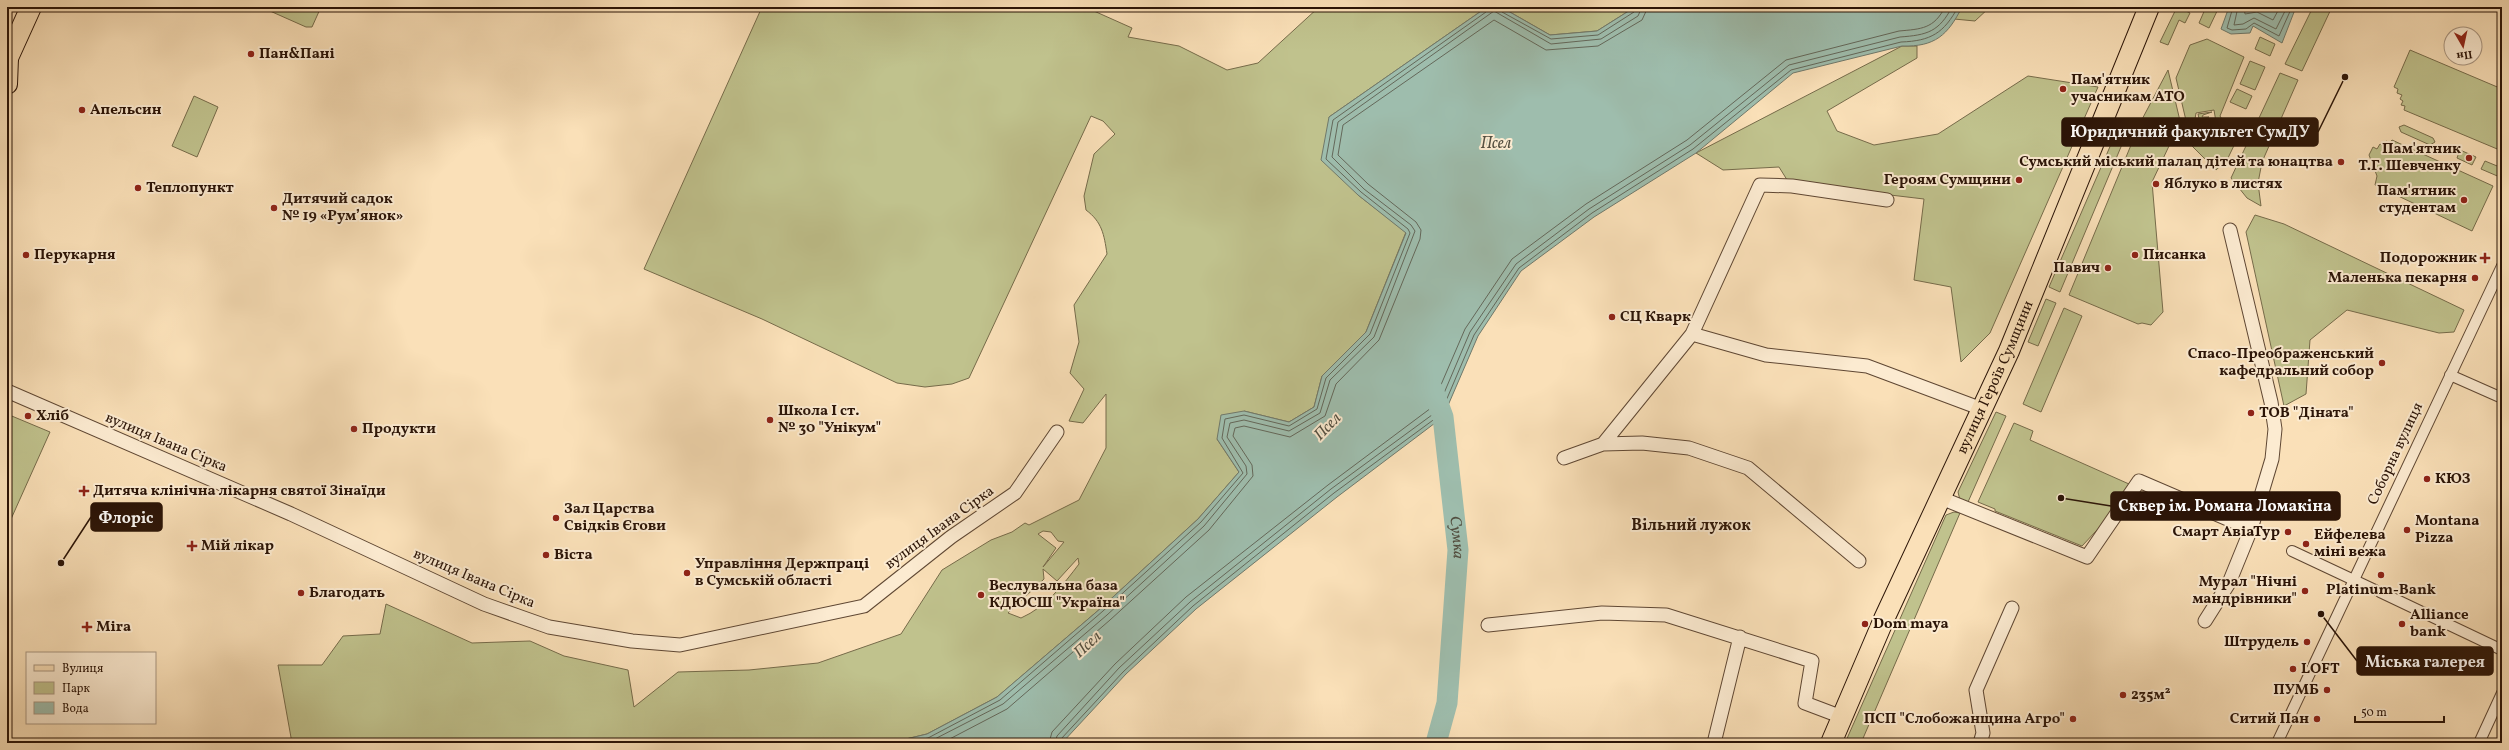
<svg xmlns="http://www.w3.org/2000/svg" width="2509" height="750" viewBox="0 0 2509 750" font-family="Vollkorn,serif">
	<rect width="100%" height="100%" fill="#fae0b8"/>
	<filter id="stains"><feTurbulence type="fractalNoise" baseFrequency=".005" numOctaves="4"/><feColorMatrix values="0 0 0 0 .2 0 0 0 0 .09 0 0 0 0 .02 0 0 0 .5 -.17"/></filter>
	<radialGradient id="worn" r=".72"><stop offset=".6" stop-color="#630" stop-opacity="0"/><stop offset="1" stop-color="#630" stop-opacity=".3"/></radialGradient>
	<path fill="#c0c28d" stroke="#766b4a" fill-rule="evenodd" d="M261 7H321L312 27H306Z
		M762 7H1085L1132 28 1128 37 1179 46 1227 70 1258 63 1319 7H1487L1329 117 1358 195 1406 232 1366 332 1322 376 1314 407 1289 422 1244 411 1217 439 1239 472 1198 519 1101 608 997 697 927 734 889 743H292L278 665H322L343 636 380 634 386 604 472 643 530 641 564 656 628 670 634 707 678 672 749 670 818 663 901 634 942 570 991 540 1012 532 1025 523 1029 525 1079 500 1106 448V394L1083 423 1069 421 1084 389 1070 373 1079 342 1074 305 1107 254C1104 234 1102 222 1086 210L1084 196 1094 154 1115 134 1103 121 1091 116 969 378 952 384 925 387 897 383 762 319 644 269ZM1043 531 1051 532 1058 541 1064 542 1043 567 1056 548 1038 534ZM1078 558 1079 564C1063 585 1046 607 1021 618L1008 613 1044 579 1043 569 1057 581Z
		M1501 7H1635L1597 31 1550 35Z
		M1963 7H1990L1975 21 1954 19Z
		M2177 7H2185L2184 10 2190 13 2185 23 2179 20 2168 45 2160 42Z
		M2206 7H2219L2209 28 2199 23Z
		M2313 7H2332L2302 71 2285 64Z
		M2260 37 2275 44 2270 56 2255 49Z
		M2207 39 2244 57 2220 116 2223 121 2241 131 2227 160 2216 170 2192 146 2176 78 2190 45ZM2214 110 2216 122 2198 125 2195 119 2196 113Z
		M1902 46H1917V58L1827 111 1837 131 1874 145 1938 134 2028 76 2098 87 1990 333 1961 362 1951 287 1914 280 1924 199 1789 183 1779 167 1723 170 1696 153Z
		M2410 50 2502 89V151L2404 110 2405 106 2401 105 2403 101 2400 99 2402 95 2397 93 2398 89 2394 87Z
		M2250 61 2265 67 2255 90 2240 84Z
		M2168 70 2185 142 2138 127Z
		M2280 73 2298 80 2262 162 2258 183 2261 206 2247 198 2231 178Z
		M2237 89 2252 96 2246 109 2230 102Z
		M194 96 218 107 197 157 172 146Z
		M2212 112 2203 115 2202 117H2209L2202 119 2213 121 2200 123 2198 114Z
		M2122 119 2131 123 2060 292 2049 287Z
		M2404 125 2433 138 2435 142 2430 145 2401 132 2399 127Z
		M2136 133 2169 146 2152 182 2163 312 2151 325 2142 323 2138 324 2069 295Z
		M2392 140 2493 186 2472 231 2375 185 2377 176 2369 155 2373 147 2377 149 2380 144 2384 146 2386 141 2390 143Z
		M2460 150 2476 157 2472 165 2457 158Z
		M2485 161 2502 168V178L2481 169Z
		M2255 215 2284 224 2464 310 2454 332 2439 333 2347 310 2310 340 2306 394 2284 406 2246 232Z
		M2046 299 2056 303 2038 346 2028 342Z
		M2064 308 2082 316 2041 412 2023 404Z
		M1996 412 2006 416 1968 502 1960 500 1958 492Z
		M7 414 50 432 7 528Z
		M2014 423 2033 431 2030 440 2129 484 2111 515 2082 546 1995 511V509L1978 502Z
		M1954 512 1960 513 1861 743H1845L1946 515Z"/>
	<path fill="#9ebdad" stroke="#70796b" d="M1487 7H1501L1550 35 1597 31 1635 7H1962C1948 35 1935 47 1902 46L1793 73 1696 153 1594 217 1521 271 1478 336 1443 417 1337 497 1196 609 1126 674 1062 743H889L927 734 997 697 1101 608 1198 519 1239 472 1217 439 1221 415 1244 411 1289 422 1314 407 1322 376 1366 332 1406 233 1358 195 1321 160 1329 117Z
		M2229 7H2296L2282 43 2253 26 2250 33 2231 34 2221 29Z"/>
	<g fill="none" stroke-linecap="round" stroke-linejoin="round">
		<path stroke="#64685a" stroke-width="1" d="M1500 7 1502 12 1551 39 1598 35 1634 12 1636 7
			M2233 7 2227 28 2232 30 2246 29 2254 23 2279 36 2292 7
			M2238 7 2234 25 2243 24 2254 18 2276 29 2287 7
			M2244 7 2245 14 2257 12 2273 20 2280 7
			M906 743 928 738 1000 700 1103 611 1201 522 1243 473 1222 438 1225 419 1244 415 1289 426 1317 409 1326 378 1370 334 1410 233 1408 229 1361 192 1326 159 1333 120 1486 12 1488 7
			M927 743 1003 704 1107 615 1204 526 1247 474 1246 466 1227 437 1230 423 1244 420 1289 431 1320 413 1330 380 1374 337 1415 231 1411 225 1364 189 1332 157 1338 122 1494 11 1551 44 1601 39 1638 16 1642 7
			M942 743 1007 709 1110 620 1209 530 1253 476 1252 465 1233 436 1235 428 1244 426 1290 437 1325 416 1336 384 1379 340 1420 239 1421 230 1416 222 1368 184 1338 155 1343 125 1494 20 1546 50 1598 46 1642 20 1648 7
			M1049 743 1052 732 1115 664 1186 597 1328 485 1431 408 1465 329 1512 259 1586 204 1687 140 1786 60 1899 31C1921 29 1934 29 1945 7
			M1055 743 1057 736 1119 668 1190 602 1331 489 1436 412 1470 332 1516 264 1589 209 1690 145 1789 65 1900 37C1927 35 1939 32 1952 7
			M1060 743 1061 739 1123 672 1193 606 1334 493 1440 415 1474 335 1519 268 1592 213 1693 149 1791 70 1901 42C1931 41 1944 33 1958 7"/>
		<path stroke="#9ebdad" stroke-width="21" id="s1" d="M1433 390 1443 417 1458 550 1447 703 1436 743"/>
		<defs>
			<path id="pedestrian" d="M2450 375 2502 398
				M2292 551 2375 590
				M2380 592 2502 650
				M2277 743 2502 266
				M2479 743 2502 693"/>
			<path id="minor" d="M1692 334 1766 355 1867 366 1982 409
				M7 391 291 514 484 604 549 627 632 641 680 645 864 606 951 537 1015 493 1057 432
				M1603 444 1692 334 1760 185 1792 186 1887 200
				M1564 458 1603 444 1642 443 1689 448 1748 468 1859 561
				M1941 498 2087 557 2139 481 2251 529
				M2205 621 2229 583 2251 529 2272 459 2275 429 2271 402 2230 230
				M1488 625 1602 613 1666 615 1812 661 1805 703 1842 717
				M1714 743 1740 637
				M1980 743 1983 733 1976 690 2012 608"/>
			<g id="primary">
				<path d="M7 60 31 7"/>
				<path d="M7 84 8 58"/>
				<path id="s2" d="M1831 743 1884 619 2009 351 2149 7"/>
			</g>
		</defs>
		<use href="#pedestrian" stroke="#5f4733" stroke-width="12"/>
		<use href="#minor" stroke="#5f4733" stroke-width="15"/>
		<use href="#primary" stroke="#2b1407" stroke-width="22"/>
		<use href="#pedestrian" stroke="#fcebd1" stroke-width="10"/>
		<use href="#minor" stroke="#fcebd1" stroke-width="13"/>
		<use href="#primary" stroke="#fae0b8" stroke-width="20"/>
	</g>
	<g fill="#8f2418" stroke="#fcebd1" stroke-width="1.5">
		<circle cx="251" cy="54" r="4"/>
		<circle cx="2063" cy="89" r="4"/>
		<circle cx="82" cy="110" r="4"/>
		<circle cx="2469" cy="158" r="4"/>
		<circle cx="2341" cy="162" r="4"/>
		<circle cx="2019" cy="180" r="4"/>
		<circle cx="2156" cy="184" r="4"/>
		<circle cx="138" cy="188" r="4"/>
		<circle cx="2464" cy="200" r="4"/>
		<circle cx="274" cy="208" r="4"/>
		<circle cx="26" cy="255" r="4"/>
		<circle cx="2135" cy="255" r="4"/>
		<path d="M2483 252h4v4h4v4h-4v4h-4v-4h-4v-4h4z"/>
		<circle cx="2108" cy="268" r="4"/>
		<circle cx="2475" cy="278" r="4"/>
		<circle cx="1612" cy="317" r="4"/>
		<circle cx="2382" cy="363" r="4"/>
		<circle cx="2251" cy="413" r="4"/>
		<circle cx="28" cy="416" r="4"/>
		<circle cx="770" cy="420" r="4"/>
		<circle cx="354" cy="429" r="4"/>
		<circle cx="2427" cy="479" r="4"/>
		<path d="M82 485h4v4h4v4h-4v4h-4v-4h-4v-4h4z"/>
		<circle cx="556" cy="518" r="4"/>
		<circle cx="2407" cy="530" r="4"/>
		<circle cx="2288" cy="532" r="4"/>
		<circle cx="2306" cy="544" r="4"/>
		<path d="M190 540h4v4h4v4h-4v4h-4v-4h-4v-4h4z"/>
		<circle cx="546" cy="555" r="4"/>
		<circle cx="687" cy="573" r="4"/>
		<circle cx="2381" cy="575" r="4"/>
		<circle cx="2305" cy="591" r="4"/>
		<circle cx="301" cy="593" r="4"/>
		<circle cx="981" cy="595" r="4"/>
		<circle cx="1865" cy="624" r="4"/>
		<circle cx="2402" cy="624" r="4"/>
		<path d="M85 621h4v4h4v4h-4v4h-4v-4h-4v-4h4z"/>
		<circle cx="2307" cy="642" r="4"/>
		<circle cx="2293" cy="669" r="4"/>
		<circle cx="2327" cy="690" r="4"/>
		<circle cx="2123" cy="695" r="4"/>
		<circle cx="2073" cy="719" r="4"/>
		<circle cx="2317" cy="719" r="4"/>
	</g>
	<g text-anchor="middle" dominant-baseline="central" stroke-width="4" stroke-linejoin="round" paint-order="stroke">
		<g font-size="15" font-weight="bold" fill="#2b1407" stroke="#fcebd1" text-anchor="start">
			<text x="259" y="54">Пан&amp;Пані</text>
			<text x="2071" y="80">Пам'ятник<tspan x="2071" dy="17">учасникам АТО</tspan></text>
			<text x="90" y="110">Апельсин</text>
			<text x="2461" y="149" text-anchor="end">Пам'ятник<tspan x="2461" dy="17">Т.Г. Шевченку</tspan></text>
			<text x="2333" y="162" text-anchor="end">Сумський міський палац дітей та юнацтва</text>
			<text x="2011" y="180" text-anchor="end">Героям Сумщини</text>
			<text x="2164" y="184">Яблуко в листях</text>
			<text x="146" y="188">Теплопункт</text>
			<text x="2456" y="191" text-anchor="end">Пам'ятник<tspan x="2456" dy="17">студентам</tspan></text>
			<text x="282" y="199">Дитячий садок<tspan x="282" dy="17">№ 19 «Рум’янок»</tspan></text>
			<text x="34" y="255">Перукарня</text>
			<text x="2143" y="255">Писанка</text>
			<text x="2477" y="258" text-anchor="end">Подорожник</text>
			<text x="2100" y="268" text-anchor="end">Павич</text>
			<text x="2467" y="278" text-anchor="end">Маленька пекарня</text>
			<text x="1620" y="317">СЦ Кварк</text>
			<text x="2374" y="354" text-anchor="end">Спасо-Преображенський<tspan x="2374" dy="17">кафедральний собор</tspan></text>
			<text x="778" y="411">Школа І ст.<tspan x="778" dy="17">№ 30 "Унікум"</tspan></text>
			<text x="2259" y="413">ТОВ "Діната"</text>
			<text x="36" y="416">Хліб</text>
			<text x="362" y="429">Продукти</text>
			<text x="2435" y="479">КЮЗ</text>
			<text x="93" y="491">Дитяча клінічна лікарня святої Зінаїди</text>
			<text x="564" y="509">Зал Царства<tspan x="564" dy="17">Свідків Єгови</tspan></text>
			<text x="2415" y="521">Montana<tspan x="2415" dy="17">Pizza</tspan></text>
			<text x="2280" y="532" text-anchor="end">Смарт АвіаТур</text>
			<text x="2314" y="535">Ейфелева<tspan x="2314" dy="17">міні вежа</tspan></text>
			<text x="201" y="546">Мій лікар</text>
			<text x="554" y="555">Віста</text>
			<text x="695" y="564">Управління Держпраці<tspan x="695" dy="17">в Сумській області</tspan></text>
			<text x="2297" y="582" text-anchor="end">Мурал "Нічні<tspan x="2297" dy="17">мандрівники"</tspan></text>
			<text x="989" y="586">Веслувальна база<tspan x="989" dy="17">КДЮСШ "Україна"</tspan></text>
			<text x="2381" y="590" text-anchor="middle">Platinum-Bank</text>
			<text x="309" y="593">Благодать</text>
			<text x="2410" y="615">Alliance<tspan x="2410" dy="17">bank</tspan></text>
			<text x="1873" y="624">Dom maya</text>
			<text x="96" y="627">Mira</text>
			<text x="2299" y="642" text-anchor="end">Штрудель</text>
			<text x="2301" y="669">LOFT</text>
			<text x="2319" y="690" text-anchor="end">ПУМБ</text>
			<text x="2131" y="695">235м²</text>
			<text x="2065" y="719" text-anchor="end">ПСП "Слобожанщина Агро"</text>
			<text x="2309" y="719" text-anchor="end">Ситий Пан</text>
		</g>
		<g font-size="15" fill="#2b1407" stroke="#fcebd1">
			<text stroke="none"><textPath href="#s2" startOffset="401">вулиця Героїв Сумщини</textPath></text>
			<text transform="translate(166 443) rotate(23)">вулиця Івана Сірка</text>
			<text transform="translate(2396 454) rotate(-65)">Соборна вулиця</text>
			<text transform="translate(940 528) rotate(-36)">вулиця Івана Сірка</text>
			<text transform="translate(474 579) rotate(23)">вулиця Івана Сірка</text>
		</g>
		<g font-size="16" font-style="italic" fill="#534f41" stroke="#fcebd1">
			<text x="1496" y="144">Псел</text>
			<text transform="translate(1328 427) rotate(-46)">Псел</text>
			<text stroke="none"><textPath href="#s1" startOffset="150">Сумка</textPath></text>
			<text transform="translate(1088 645) rotate(-43)">Псел</text>
		</g>
		<g font-size="16" font-weight="bold" fill="#2b1407" stroke="#fcebd1">
			<text x="1691" y="526">Вільний лужок</text>
		</g>
	</g>
	<path fill="none" stroke="#2b1407" stroke-width="1.5" d="M2345 77L2318 132M2061 498L2111 506M61 563L91 517M2321 614L2357 661"/>
	<g fill="#2b1407" stroke="#fcebd1" stroke-width="1.5">
		<circle cx="2345" cy="77" r="4"/>
		<circle cx="2061" cy="498" r="4"/>
		<circle cx="61" cy="563" r="4"/>
		<circle cx="2321" cy="614" r="4"/>
	</g>
	<g fill="#2b1407" stroke="#2b1407" stroke-width="1.5">
		<rect x="2062" y="118" width="256" height="28" rx="4"/>
		<rect x="2111" y="492" width="229" height="28" rx="4"/>
		<rect x="91" y="503" width="71" height="28" rx="4"/>
		<rect x="2357" y="647" width="136" height="28" rx="4"/>
	</g>
	<g font-size="16" text-anchor="middle" font-weight="bold" fill="#fff">
		<text x="2190" y="137">Юридичний факультет СумДУ</text>
		<text x="2225" y="511">Сквер ім. Романа Ломакіна</text>
		<text x="126" y="523">Флоріс</text>
		<text x="2425" y="667">Міська галерея</text>
	</g>
	<rect width="2509" height="750" fill="none" stroke="#fae0b8" stroke-width="24"/>
	<rect x="8" y="8" width="2493" height="734" fill="none" stroke="#2b1407" stroke-width="2"/>
	<rect x="12" y="12" width="2485" height="726" fill="none" stroke="#2b1407"/>
	<rect x="26" y="652" width="130" height="72" fill="#fcebd1" stroke="#a89580"/>
	<rect x="34" y="665" width="20" height="6" fill="#fae0b8" stroke="#a89580"/>
	<text x="62" y="672" font-size="12" fill="#2b1407">Вулиця</text>
	<rect x="34" y="682" width="20" height="12" fill="#c0c28d" stroke="#a89580"/>
	<text x="62" y="692" font-size="12" fill="#2b1407">Парк</text>
	<rect x="34" y="702" width="20" height="12" fill="#9ebdad" stroke="#a89580"/>
	<text x="62" y="712" font-size="12" fill="#2b1407">Вода</text>
	<g transform="translate(2463 46) rotate(171)"><circle r="19" fill="#fcebd1" stroke="#a89580"/>
	<path d="M0-3L7 15L0 10L-7 15Z" fill="#8f2418"/>
	<text y="-6" font-size="11" font-weight="bold" text-anchor="middle" fill="#2b1407">Пн</text>
	</g>
	<path d="M2355 716v6h89v-6" fill="none" stroke="#2b1407" stroke-width="2"/>
	<text x="2361" y="716" font-size="12" fill="#2b1407" stroke="#fcebd1" stroke-width="3" paint-order="stroke">50 m</text>
	<rect width="100%" height="100%" filter="url(#stains)"/>
	<rect width="100%" height="100%" fill="url(#worn)"/>
</svg>
